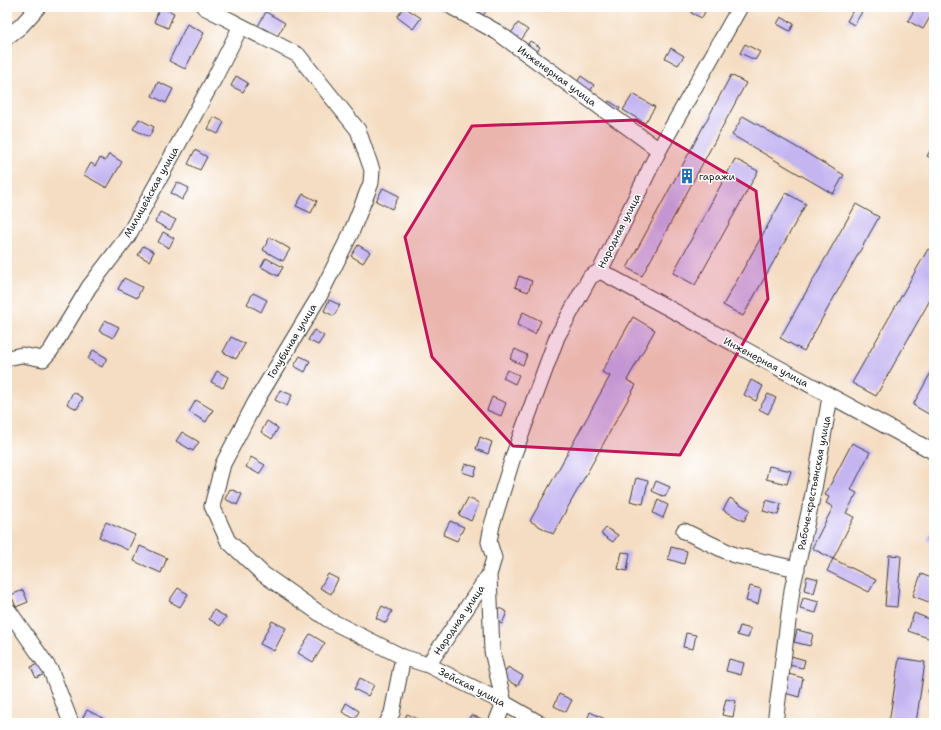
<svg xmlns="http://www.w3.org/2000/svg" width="941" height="730" viewBox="0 0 941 730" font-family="'Shantell Sans',sans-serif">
	<rect width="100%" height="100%" fill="#fff"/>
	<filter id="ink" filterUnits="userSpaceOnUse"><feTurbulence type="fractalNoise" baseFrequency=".025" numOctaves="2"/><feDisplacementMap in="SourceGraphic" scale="8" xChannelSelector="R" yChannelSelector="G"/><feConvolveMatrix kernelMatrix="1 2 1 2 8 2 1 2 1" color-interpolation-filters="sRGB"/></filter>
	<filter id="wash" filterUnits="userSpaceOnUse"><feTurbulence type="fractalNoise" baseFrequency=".012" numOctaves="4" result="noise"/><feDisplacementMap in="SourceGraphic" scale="16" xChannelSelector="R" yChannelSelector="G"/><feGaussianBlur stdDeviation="0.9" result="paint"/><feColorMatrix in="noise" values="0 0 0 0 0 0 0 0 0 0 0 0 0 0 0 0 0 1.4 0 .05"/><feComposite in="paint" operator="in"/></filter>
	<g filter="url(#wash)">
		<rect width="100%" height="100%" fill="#f4ddc2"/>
		<g id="blocks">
			<path fill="#c4b5f1" d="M160 7 174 13 168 28 154 22Z
				M404 7 421 18 413 29 397 17Z
				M473 7H487L488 8 481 19 470 12Z
				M694 7H707L702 18 691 13Z
				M855 7 862 12 854 25 847 21Z
				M916 7H925L933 12 923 29 908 21Z
				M266 12 285 23 277 37 258 26Z
				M781 17 794 24 790 31 777 24Z
				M518 23 528 30 517 46 507 39Z
				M187 24 204 33 185 69 169 61Z
				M530 41 540 47 534 57 524 51Z
				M745 44 760 52 755 60 740 53Z
				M671 48 684 56 678 65 665 58Z
				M731 75 746 83 642 276 627 268Z
				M236 76 248 83 243 92 231 86Z
				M581 76 594 85 588 95 574 87Z
				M158 82 173 89 166 103 152 96Z
				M633 94 655 107 645 123 623 110Z
				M609 101 620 108 614 119 602 112Z
				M743 116 844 175 833 194 732 135Z
				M214 117 224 122 218 134 208 129Z
				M139 119 154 127 149 137 133 129Z
				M933 146 934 147V160L927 156Z
				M195 150 207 157 200 170 188 164Z
				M109 154 122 162 107 188 84 175 91 163 95 166 100 158 105 161Z
				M735 159 758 171 695 285 673 273Z
				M177 182 189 188 182 200 171 193Z
				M383 188 399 196 392 209 376 201Z
				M786 193 806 204 743 316 723 305Z
				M303 194 317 201 311 213 296 206Z
				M856 204 879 217 804 351 780 338Z
				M160 212 176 220 170 230 155 222Z
				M163 232 174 238 169 248 158 242Z
				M270 237 290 249 283 261 263 250Z
				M358 245 370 252 363 263 351 256Z
				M143 246 154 252 149 261 138 255Z
				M928 249 934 253V293L876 396 852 383Z
				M266 258 283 267 278 276 261 267Z
				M519 276 532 281 528 292 515 287Z
				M124 278 142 287 137 298 118 289Z
				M253 293 267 300 261 312 247 304Z
				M329 300 340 305 334 316 324 311Z
				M523 312 541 321 535 334 517 325Z
				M633 317 655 330 627 380 636 385 553 534 530 521 610 376 602 372Z
				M105 320 119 327 113 338 99 331Z
				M314 330 324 336 318 345 308 340Z
				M231 337 245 344 236 359 223 352Z
				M515 349 527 355 523 365 510 359Z
				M93 350 107 358 102 367 88 359Z
				M300 356 310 361 305 372 294 366Z
				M934 367V413L932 416 913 405Z
				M507 370 519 375 515 384 503 378Z
				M217 371 228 377 223 388 211 382Z
				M751 380 763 386 756 401 744 395Z
				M280 390 292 395 287 406 275 400Z
				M73 392 83 398 77 409 67 404Z
				M768 394 776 398 768 414 759 409Z
				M492 397 506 403 501 416 487 410Z
				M196 400 213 410 206 422 189 412Z
				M267 421 278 428 272 439 261 432Z
				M182 432 199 442 193 451 176 441Z
				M480 437 492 442 488 454 476 449Z
				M852 443 870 452 851 490 857 493 846 513 854 517 833 559 812 548 833 507 826 503 829 497 825 495Z
				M251 457 265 465 259 474 246 467Z
				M465 464 477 467 474 476 462 472Z
				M769 466 791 471 787 484 766 479Z
				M636 478 648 481 643 504 630 501Z
				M656 481 670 487 665 497 652 491Z
				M230 489 242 494 237 505 225 499Z
				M468 498 479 503 471 521 459 515Z
				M730 498 750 510 744 521 723 510Z
				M658 500 668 505 663 518 653 513Z
				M766 500 781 504 778 515 763 511Z
				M450 521 464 527 457 541 443 535Z
				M106 522 135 535 128 550 99 537Z
				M934 527V544L927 540Z
				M606 528 618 535 613 542 601 534Z
				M140 546 167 558 161 573 134 561Z
				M671 547 687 551 684 564 668 559Z
				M622 552 630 553 627 571 618 569Z
				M889 555 901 556 897 607 885 606Z
				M833 559 876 580 869 592 827 571Z
				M328 574 338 579 331 594 320 588Z
				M921 574 934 579V604L913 596Z
				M807 576 818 579 814 593 804 590Z
				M750 586 761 589 758 604 746 601Z
				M178 588 188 594 180 607 169 601Z
				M23 590 28 602 16 607 11 595Z
				M803 598 819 602 816 613 800 609Z
				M382 606 392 611 386 623 376 618Z
				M499 608 507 612 502 624 494 620Z
				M214 610 226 617 220 626 209 619Z
				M914 613 934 621V640L908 631Z
				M272 621 286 628 274 651 260 644Z
				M740 626 751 629 748 638 737 635Z
				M797 630 813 634 810 646 794 642Z
				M686 633 696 635 693 649 683 647Z
				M310 634 325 643 313 662 298 653Z
				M791 656 805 660 803 668 789 665Z
				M899 658 925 662 916 723H889Z
				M729 659 744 663 741 675 726 671Z
				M42 662 47 673 36 678 31 667Z
				M508 667 523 676 517 686 502 677Z
				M934 672V693L928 692Z
				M785 673 803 678 799 697 781 692Z
				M360 678 374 685 368 696 354 689Z
				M559 694 572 700 566 712 554 706Z
				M726 699 736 701 733 717 722 715Z
				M346 703 359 711 355 719 342 712Z
				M87 710 108 721 107 723H80Z
				M590 712 605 719 603 723H586Z
				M407 714 427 723H403Z
				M471 715 482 719 481 723H467Z"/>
		</g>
	</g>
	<g filter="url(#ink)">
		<use href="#blocks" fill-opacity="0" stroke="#3c3935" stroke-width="1"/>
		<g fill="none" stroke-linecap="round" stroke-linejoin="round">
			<defs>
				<path id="minor" d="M204 7 298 55 358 130 372 170 371 183 351 233 320 295 255 403 223 464 212 506 228 541 263 574 329 620 403 657 428 665 504 703 539 723
					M452 7 497 32 659 150
					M7 37 21 26 38 7
					M600 271 934 452
					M7 358 22 355 43 359 51 350 89 287 128 236 214 79 241 26
					M684 531 734 555 797 569
					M9 611 51 671 71 723
					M428 665 489 575
					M387 723 392 713 403 657
					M496 723 504 703 492 651 489 575 494 558 489 542 492 525 514 454 557 337 590 277 600 271 659 150 740 7
					M775 723 792 590 814 489 830 397"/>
			</defs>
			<use href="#minor" stroke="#3c3935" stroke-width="17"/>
			<use href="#minor" stroke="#fff" stroke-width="15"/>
		</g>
	</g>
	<path fill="#c2185b" fill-opacity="0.2" stroke="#c2185b" stroke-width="3" stroke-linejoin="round" d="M636 120 756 191 768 299 680 455 513 446 432 357 405 237 472 126Z"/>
	<defs>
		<symbol id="building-bare" viewBox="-9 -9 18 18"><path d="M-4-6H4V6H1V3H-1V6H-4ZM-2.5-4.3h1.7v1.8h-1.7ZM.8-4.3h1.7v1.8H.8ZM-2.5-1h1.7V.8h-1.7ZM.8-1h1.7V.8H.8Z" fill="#1f6fb2" stroke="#fff" stroke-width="2.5" paint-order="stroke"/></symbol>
	</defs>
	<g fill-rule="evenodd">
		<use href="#building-bare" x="676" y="165" width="22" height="22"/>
	</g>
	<g text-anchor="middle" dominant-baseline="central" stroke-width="3" stroke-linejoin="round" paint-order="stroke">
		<g font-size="10" fill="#1c1c1c" stroke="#fff">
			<text transform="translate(557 76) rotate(36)">Инженерная улица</text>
			<text transform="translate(151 192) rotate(-61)">Милицейская улица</text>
			<text transform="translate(619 231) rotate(-63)">Народная улица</text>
			<text transform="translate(292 341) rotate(-59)">Голубиная улица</text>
			<text transform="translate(766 362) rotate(28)">Инженерная улица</text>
			<text transform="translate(814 483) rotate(-79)">Рабоче-крестьянская улица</text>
			<text transform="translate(459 620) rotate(-56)">Народная улица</text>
			<text transform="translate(472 687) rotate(27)">Зейская улица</text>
		</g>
		<g font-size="10" fill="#1c1c1c" stroke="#fff" text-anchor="start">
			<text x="699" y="176">гаражи</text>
		</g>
	</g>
	<rect width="941" height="730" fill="none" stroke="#fff" stroke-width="24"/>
</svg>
